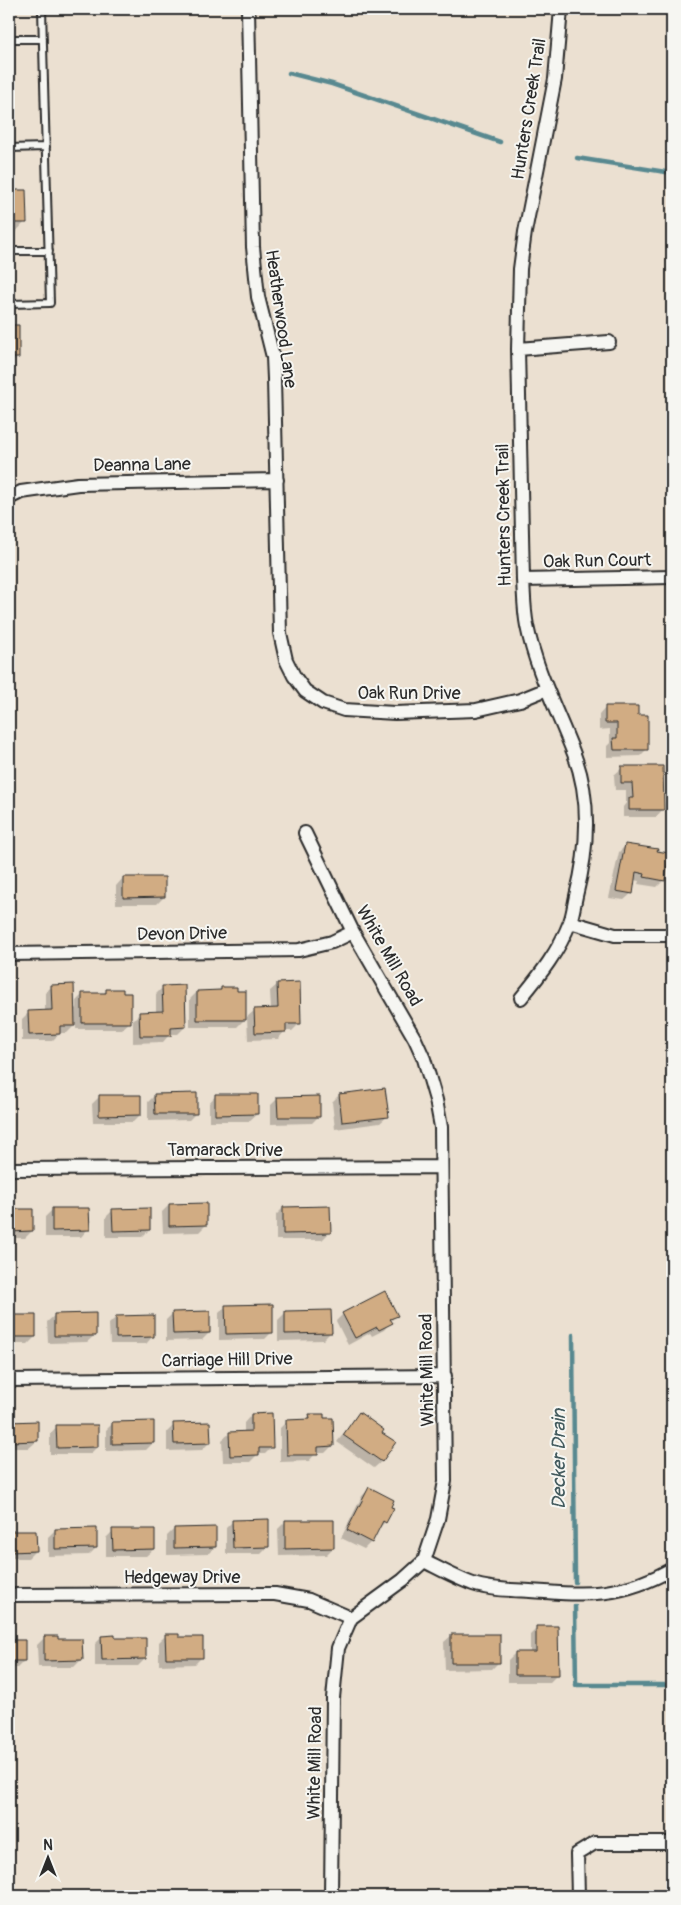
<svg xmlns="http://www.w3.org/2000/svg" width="681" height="1905" viewBox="0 0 681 1905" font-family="Pangolin,sans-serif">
	<rect width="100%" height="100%" fill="#ebe0d1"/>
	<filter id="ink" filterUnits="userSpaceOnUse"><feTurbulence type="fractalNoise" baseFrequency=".02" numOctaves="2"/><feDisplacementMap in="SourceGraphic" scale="10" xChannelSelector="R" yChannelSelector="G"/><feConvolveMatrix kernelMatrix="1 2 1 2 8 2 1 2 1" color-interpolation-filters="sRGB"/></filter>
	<g filter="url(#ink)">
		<path fill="#0003" d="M9 191H25V222L11 237H9Z
			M9 326H18V357L15 360 9 361Z
			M606 707 637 716 647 749 640 756 607 757V746L610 743V729L599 730V715Z
			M622 768 663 809 656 817H623V807L626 803V790H615L614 775Z
			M626 845 664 880 657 887 638 884 639 881 634 880 632 893 624 900 609 898 619 852Z
			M672 855V882H671V856Z
			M123 878 164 897 157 904H116V886Z
			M278 984 299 1024 292 1031H285L278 1039 248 1040 247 1017 255 1010 271 1009 270 991Z
			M52 986 73 1008H76V1001L83 994H103L107 990 130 1022 122 1029H76V1024L67 1033H60L52 1041H22V1019L29 1012 45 1011V993Z
			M163 987 185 1027 178 1034H170L163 1042 133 1043V1020L140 1013H156V994Z
			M221 988 244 1020 237 1027H190V999L197 992H218Z
			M155 1095 196 1113 189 1120 148 1121V1102Z
			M216 1095 257 1114 249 1121H209V1103Z
			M339 1095 388 1116 380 1123 335 1129 332 1102Z
			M99 1097 140 1115 133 1122H93L92 1104Z
			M278 1098 319 1116 312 1123 271 1124V1105Z
			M169 1205 206 1225 199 1232 163 1233 162 1212Z
			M283 1208 329 1233 322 1240H276V1215Z
			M32 1210V1231L25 1238H9V1211Z
			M52 1210 88 1229 81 1237H45V1217Z
			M113 1210 149 1230 142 1237H106V1217Z
			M226 1306 272 1332 265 1339 219 1340V1313Z
			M173 1313 209 1333 202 1340 166 1341V1320Z
			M285 1313 330 1333 323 1340 278 1341V1320Z
			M343 1314 396 1315 384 1330 372 1336 370 1333 348 1345 336 1321Z
			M55 1315 95 1335 87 1342 48 1343 47 1322Z
			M9 1316H35V1337L28 1344H9Z
			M116 1317 153 1336 146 1344H110L109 1324Z
			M359 1414 382 1461 374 1468 337 1442Z
			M251 1415 272 1447 265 1454H258L250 1462H223L222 1440 230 1433H244V1423Z
			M310 1415 332 1446 325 1453H316L309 1461 280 1462V1428L287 1421 305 1420Z
			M36 1422 37 1441 29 1448H9V1423Z
			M113 1423 153 1443 146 1450 106 1451V1430Z
			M174 1425 209 1443 202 1450 167 1451V1432Z
			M57 1426 97 1447 90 1454H50V1434Z
			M369 1489 385 1522 377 1530 371 1542 364 1549 341 1538 362 1496Z
			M233 1521 268 1547 261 1554H226V1528Z
			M286 1521 333 1548 326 1555 279 1556 278 1529Z
			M174 1529 215 1547 208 1554 167 1555V1536Z
			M55 1530 96 1548 89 1555 48 1556V1537Z
			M113 1531 154 1549 146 1556H106V1538Z
			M35 1532V1551L28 1558H9V1533Z
			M537 1628 557 1675 550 1682H508V1660L515 1653H530V1635Z
			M166 1635 178 1638 202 1657 195 1664 159 1665V1642Z
			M452 1635 499 1662 492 1669 445 1670 444 1642Z
			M102 1637 114 1640 145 1659 138 1666H95V1644Z
			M44 1638 56 1641 81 1660 74 1667H38L37 1645Z
			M9 1641H24V1661L17 1668H9Z"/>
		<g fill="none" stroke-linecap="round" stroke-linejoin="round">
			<path stroke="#598990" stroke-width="4.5" d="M289 73 332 84 500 142
				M577 158 672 173
				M573 1335 575 1582
				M575 1606 576 1685H672"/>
		</g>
		<path fill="#d1ac83" stroke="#2b2b2b" d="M9 190H26L27 223H9Z
			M9 325H19V358H9Z
			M605 706H638V715H648V750H614L613 738H617V723H605Z
			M621 766H663L664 810H629V798H633L632 783H621Z
			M625 844 658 849 657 851 669 853 665 881 644 877 645 874 636 872 633 894 616 891Z
			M123 877H165V897L123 898Z
			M300 982 301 1024H286V1032L255 1033 254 1009 278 1008 277 983Z
			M74 984 75 1026H60V1034L29 1035 28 1011 52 1010 51 985Z
			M185 985 186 1027 171 1028V1036H140L139 1012 163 1011 162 986Z
			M221 987H237V991H246V1020H197V991L221 990Z
			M106 989H123V993H131V1023H82V993H106Z
			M385 1088 389 1117 342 1122 339 1094Z
			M197 1093V1114H155L154 1094Z
			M215 1094H258V1114L215 1115Z
			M99 1095H141V1115L99 1116Z
			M320 1096V1117H278L277 1097Z
			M207 1203V1225L169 1226V1204Z
			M330 1206 331 1233 283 1234V1207Z
			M52 1208H89L90 1230 52 1231Z
			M150 1208V1230L113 1231 112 1209Z
			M9 1209H33V1231L9 1232Z
			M385 1291 398 1316 390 1319 393 1323 379 1330 377 1327 355 1338 342 1313Z
			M273 1304V1333L226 1334 225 1305Z
			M331 1310 332 1333 285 1334V1311Z
			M210 1311V1333L173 1334 172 1312Z
			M96 1313V1336H54V1314Z
			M9 1315H36V1337H9Z
			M154 1315V1337L116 1338V1316Z
			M359 1412 384 1430 382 1433 396 1442 382 1462 343 1435Z
			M272 1413 273 1448H259V1455L230 1456 229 1432 251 1431V1414Z
			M309 1414H324V1418H333L334 1446 318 1447V1455H287L286 1420 310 1419Z
			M38 1421V1441L9 1442V1422Z
			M154 1421V1443L112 1444V1422Z
			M210 1422 211 1443 174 1444 173 1423Z
			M56 1425H98V1447L57 1448Z
			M369 1487 394 1500 391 1507 394 1508 386 1523 383 1521 372 1543 347 1530Z
			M269 1519V1547L233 1548 232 1520Z
			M285 1520H334V1548L285 1549Z
			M216 1527V1547L174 1548V1528Z
			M97 1528V1548L55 1549V1529Z
			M112 1529H155V1549L113 1550Z
			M9 1531H36L37 1551 9 1552Z
			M536 1626H558L559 1675H515V1652H536Z
			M165 1634H179V1637H203V1658H166Z
			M451 1634H500V1663H451Z
			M115 1635V1638H146V1659L102 1660 101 1636Z
			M44 1636H58V1639H82L83 1660 44 1661Z
			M9 1640H25V1661H9Z"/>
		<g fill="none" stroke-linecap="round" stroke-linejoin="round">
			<defs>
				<path id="lane" d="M9 39H43
					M9 148 46 147
					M9 251H49
					M9 304 50 303 42 9"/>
				<path id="street" d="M248 9 253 247 258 297 273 357 274 379 280 633 286 660 294 676 305 691 323 703 344 710 395 713 476 710 520 700 547 689
					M518 349 609 342
					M9 498 21 492 78 484 277 480
					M523 580 672 577
					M305 833 353 932 415 1039 424 1059 436 1100 441 1127 445 1481 438 1519 424 1561 403 1580 351 1618 338 1648 333 1698 331 1896
					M570 922 615 935H672
					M9 954 299 950 332 942 353 932
					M521 998C540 975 559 951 570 922 573 914 574 905 576 896 588 850 591 799 574 754 558 712 536 671 527 626 524 611 524 596 523 580L518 349 520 269 525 232 555 79 561 9
					M9 1169 441 1167
					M9 1380 445 1376
					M424 1561C440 1569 456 1578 473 1584 491 1590 512 1590 530 1591 587 1595 621 1598 672 1569
					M9 1595 275 1594 309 1600 351 1618
					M578 1896 577 1854 595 1843H672"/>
			</defs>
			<use href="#lane" stroke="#2b2b2b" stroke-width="10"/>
			<use href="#street" stroke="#2b2b2b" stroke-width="16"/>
			<use href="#lane" stroke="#f6f6f2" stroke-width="6"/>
			<use href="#street" stroke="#f6f6f2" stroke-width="12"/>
		</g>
	</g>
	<g text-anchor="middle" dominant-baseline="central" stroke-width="4" stroke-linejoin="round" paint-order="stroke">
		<g font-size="18" fill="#2b2b2b" stroke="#f6f6f2">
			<text transform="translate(529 109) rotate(-81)">Hunters Creek Trail</text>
			<text transform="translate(281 319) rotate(82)">Heatherwood Lane</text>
			<text transform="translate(142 465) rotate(-1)">Deanna Lane</text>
			<text transform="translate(504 515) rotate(-91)">Hunters Creek Trail</text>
			<text transform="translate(597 561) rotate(-1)">Oak Run Court</text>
			<text x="409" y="693">Oak Run Drive</text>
			<text transform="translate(182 934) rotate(-1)">Devon Drive</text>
			<text transform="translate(389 956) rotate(60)">White Mill Road</text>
			<text x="225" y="1150">Tamarack Drive</text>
			<text transform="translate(227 1360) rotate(-1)">Carriage Hill Drive</text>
			<text transform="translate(427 1370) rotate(-91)">White Mill Road</text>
			<text x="182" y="1577">Hedgeway Drive</text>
			<text transform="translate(315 1763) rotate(-89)">White Mill Road</text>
		</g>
		<g font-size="19" font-style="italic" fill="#425a5d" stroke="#f6f6f2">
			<text transform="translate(559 1459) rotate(-90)">Decker Drain</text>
		</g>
	</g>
	<rect width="681" height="1905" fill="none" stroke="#f6f6f2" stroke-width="30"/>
	<rect x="15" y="15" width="651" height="1875" fill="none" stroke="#2b2b2b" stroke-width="2" filter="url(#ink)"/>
	<g transform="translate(48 1858)" stroke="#f6f6f2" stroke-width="4" paint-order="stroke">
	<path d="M0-4L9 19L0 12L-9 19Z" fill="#2b2b2b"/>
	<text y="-8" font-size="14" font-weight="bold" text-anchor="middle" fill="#2b2b2b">N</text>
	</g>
</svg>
